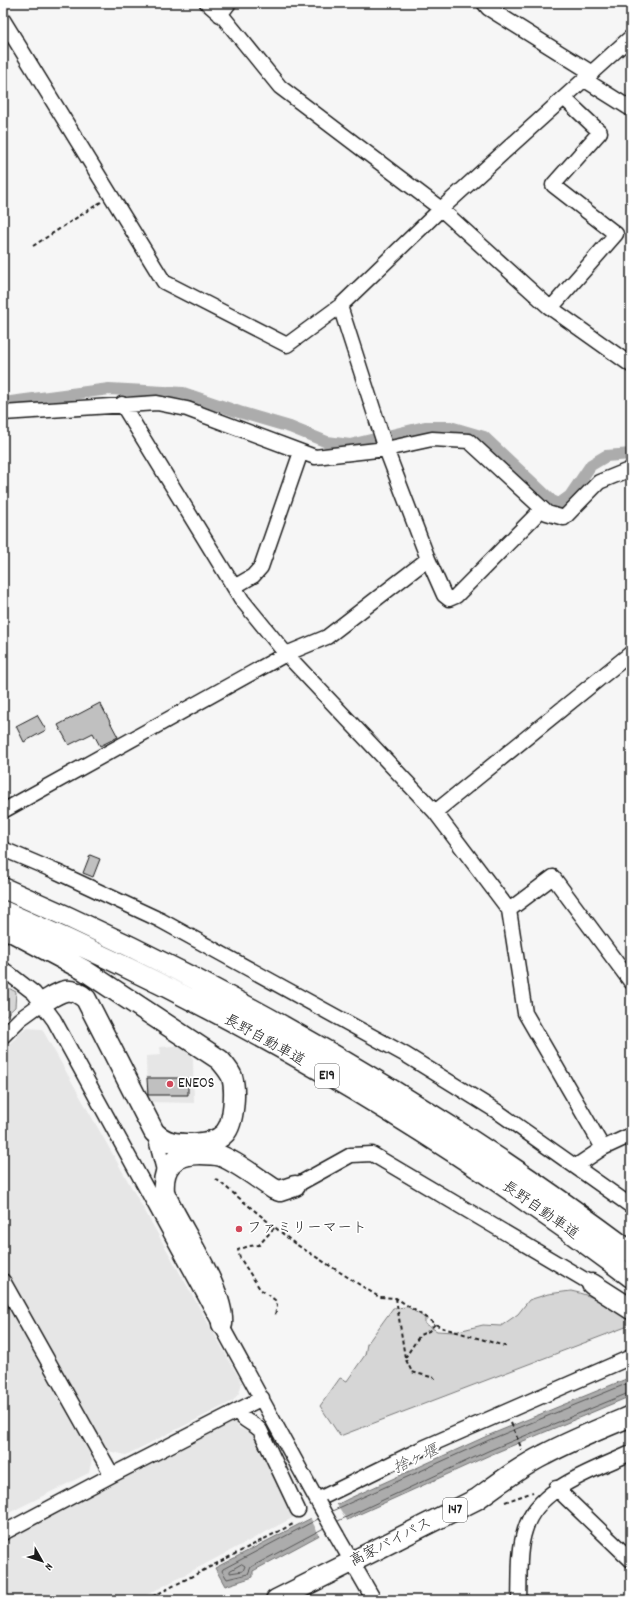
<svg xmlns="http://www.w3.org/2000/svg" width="634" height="1603" viewBox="0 0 634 1603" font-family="Dekko,'Klee One',sans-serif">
	<rect width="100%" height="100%" fill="#f6f6f6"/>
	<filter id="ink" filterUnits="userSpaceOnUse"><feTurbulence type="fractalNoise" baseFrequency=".025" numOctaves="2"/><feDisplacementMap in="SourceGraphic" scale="8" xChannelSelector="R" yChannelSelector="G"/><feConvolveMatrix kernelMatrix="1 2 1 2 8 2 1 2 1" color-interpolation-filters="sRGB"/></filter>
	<g filter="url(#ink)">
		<path fill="#e6e6e6" d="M26 1028 42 1029 242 1383 239 1393 233 1401 126 1455 108 1451 3 1265V1050Z
			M185 1045 193 1059 194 1103 147 1102 146 1056 161 1055 160 1047Z
			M3 1297 92 1458 89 1473 3 1516Z
			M235 1421 239 1428 257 1436 296 1516 137 1600H112L109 1595 100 1600H3V1541Z"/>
		<path fill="#d6d6d6" stroke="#797979" d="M3 985 16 992 15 1007 3 1018Z
			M571 1291C595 1296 611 1306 631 1319V1325L340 1436 320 1406 340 1378 347 1381 365 1355 367 1344 393 1308 408 1307 425 1318V1324L437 1331 454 1332 483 1325 501 1326 518 1314 529 1300 548 1294Z"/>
		<path fill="#acacac" stroke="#727272" d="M631 1377V1396L490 1455 353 1517 253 1571V1577L225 1586 215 1568 348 1499 487 1436Z"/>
		<path fill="#f6f6f6" d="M336 1503 348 1522 320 1537 310 1517Z"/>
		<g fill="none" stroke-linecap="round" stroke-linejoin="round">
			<path stroke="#565656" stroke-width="1" d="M332 1511 489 1440 631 1382
				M318 1519 223 1569 222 1571 227 1579 248 1574 251 1567 324 1528
				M338 1521 488 1451 631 1392
				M242 1564 245 1566 243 1571 230 1573V1571Z"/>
			<path stroke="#acacac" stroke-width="12" d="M3 403 109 389 183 393 239 412 290 427 327 442 350 445 425 427H450L484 437 552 501 559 504 570 496 591 465 606 456 631 454"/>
		</g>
		<path fill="#c0c0c0" stroke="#1c1c1c" d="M100 703 118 737 100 746 93 733 69 745 58 725Z
			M37 715 46 730 24 742 16 726Z
			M90 855 100 859 93 877 83 873Z
			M147 1078H188V1095H148Z"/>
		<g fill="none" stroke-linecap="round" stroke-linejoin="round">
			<defs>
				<path id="minor" d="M207 3 224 18 280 87 441 209 548 306 631 365
					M484 3 488 8 592 73
					M220 15 229 3
					M3 20 164 282 287 345 340 306
					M585 80 631 109
					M551 308 616 234 553 185 600 132 564 98
					M122 404 242 600 286 654 435 812 509 910 525 1013 603 1148
					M3 413 157 403 187 409 315 457 386 449 432 439 469 441 547 513 564 518 599 482 631 469
					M428 559 444 595 449 599 456 596 542 509
					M234 587 253 576 261 567 301 452
					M3 811 286 654 327 637 428 559 386 449 340 306 441 209 631 37
					M435 812 631 653
					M3 849 57 872 160 920 406 1055 498 1112 631 1206
					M509 910 553 877 631 982
					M3 969 34 993 54 1020 319 1504
					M3 1036 20 1019 42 1003
					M154 1132 165 1174
					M576 1166 603 1148 631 1135
					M295 1186 351 1155 372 1154 592 1284
					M3 1281 112 1475
					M237 1411C246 1424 251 1421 260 1430L298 1510
					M556 1488 631 1560
					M317 1500 423 1448 631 1357
					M3 1533 112 1475 262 1398
					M337 1536 374 1600
					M519 1600C520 1577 518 1551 525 1530 537 1487 595 1470 631 1453"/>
				<path id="highway" d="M3 888C225 984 437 1107 631 1252
					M3 911C225 1006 438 1131 631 1277
					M3 927 84 970 220 1060C224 1065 229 1070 232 1077 236 1090 234 1123 225 1133 216 1143 203 1143 191 1144 176 1144 165 1143 154 1132L86 999C69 984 60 992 42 1003
					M592 1284 631 1309
					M222 1324C225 1290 178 1226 164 1192 162 1166 174 1154 200 1154 207 1154 214 1154 221 1156 240 1164 257 1178 274 1189L280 1191 295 1186
					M276 1600 477 1499C499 1483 520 1467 544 1455 572 1440 602 1428 631 1416"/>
			</defs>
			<use href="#minor" stroke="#1c1c1c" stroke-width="17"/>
			<use href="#highway" stroke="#1c1c1c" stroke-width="23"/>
			<path stroke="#1c1c1c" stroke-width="2" stroke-dasharray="4 3" stroke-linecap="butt" d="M33 246 101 202
				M216 1179 294 1243 379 1297 396 1298 440 1327 508 1347
				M274 1228 259 1245 249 1246 238 1250 240 1258 260 1289 275 1300 277 1306 275 1315
				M396 1298 405 1358 412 1372 435 1378
				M405 1358 420 1335 429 1331 435 1324
				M511 1423 522 1450
				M505 1502 533 1492
				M146 1600 295 1523"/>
			<use href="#minor" stroke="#fff" stroke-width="14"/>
			<use href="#highway" stroke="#fff" stroke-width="20"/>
			<defs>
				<path id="minor-bridge" d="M319 1504 337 1536"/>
			</defs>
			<use href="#minor-bridge" stroke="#1c1c1c" stroke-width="17" stroke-linecap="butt"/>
			<use href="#minor-bridge" stroke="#fff" stroke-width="14"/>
		</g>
	</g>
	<g fill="#d1495b" stroke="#fff" stroke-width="1.5">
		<circle cx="170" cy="1084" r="4"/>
		<circle cx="239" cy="1229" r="4"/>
	</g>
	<g text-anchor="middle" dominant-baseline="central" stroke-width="3.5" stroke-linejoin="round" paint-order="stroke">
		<g fill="#fff" stroke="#606060" stroke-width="1">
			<rect x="315" y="1064" width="24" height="24" rx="3"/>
			<rect x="443" y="1498" width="24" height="24" rx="3"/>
		</g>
		<g font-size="14" font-weight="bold" fill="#1c1c1c">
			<text x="327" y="1076">E19</text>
			<text x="455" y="1510">147</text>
		</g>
		<g font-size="15" fill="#1c1c1c" stroke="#fff">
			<text transform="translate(264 1041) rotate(29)">長野自動車道</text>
			<text transform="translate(540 1211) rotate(35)">長野自動車道</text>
			<text transform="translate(391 1543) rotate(-27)">高家バイパス</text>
		</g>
		<g font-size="15" fill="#1c1c1c" stroke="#fff" text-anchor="start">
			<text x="178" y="1084">ENEOS</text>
			<text x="247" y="1229">ファミリーマート</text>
		</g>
		<g font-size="16" font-style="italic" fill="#5d5d5d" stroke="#fff">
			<text transform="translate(416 1460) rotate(-25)">捨ヶ堰</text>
		</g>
	</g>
	<rect width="634" height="1603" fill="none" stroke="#fff" stroke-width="16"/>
	<rect x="8" y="8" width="618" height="1587" fill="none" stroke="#1c1c1c" stroke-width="1.5" filter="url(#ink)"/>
	<g transform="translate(42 1561) rotate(129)" stroke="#ffffff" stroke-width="3" paint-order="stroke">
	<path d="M0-3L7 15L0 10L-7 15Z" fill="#1c1c1c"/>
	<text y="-6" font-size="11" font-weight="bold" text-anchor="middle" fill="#1c1c1c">N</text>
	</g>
</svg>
